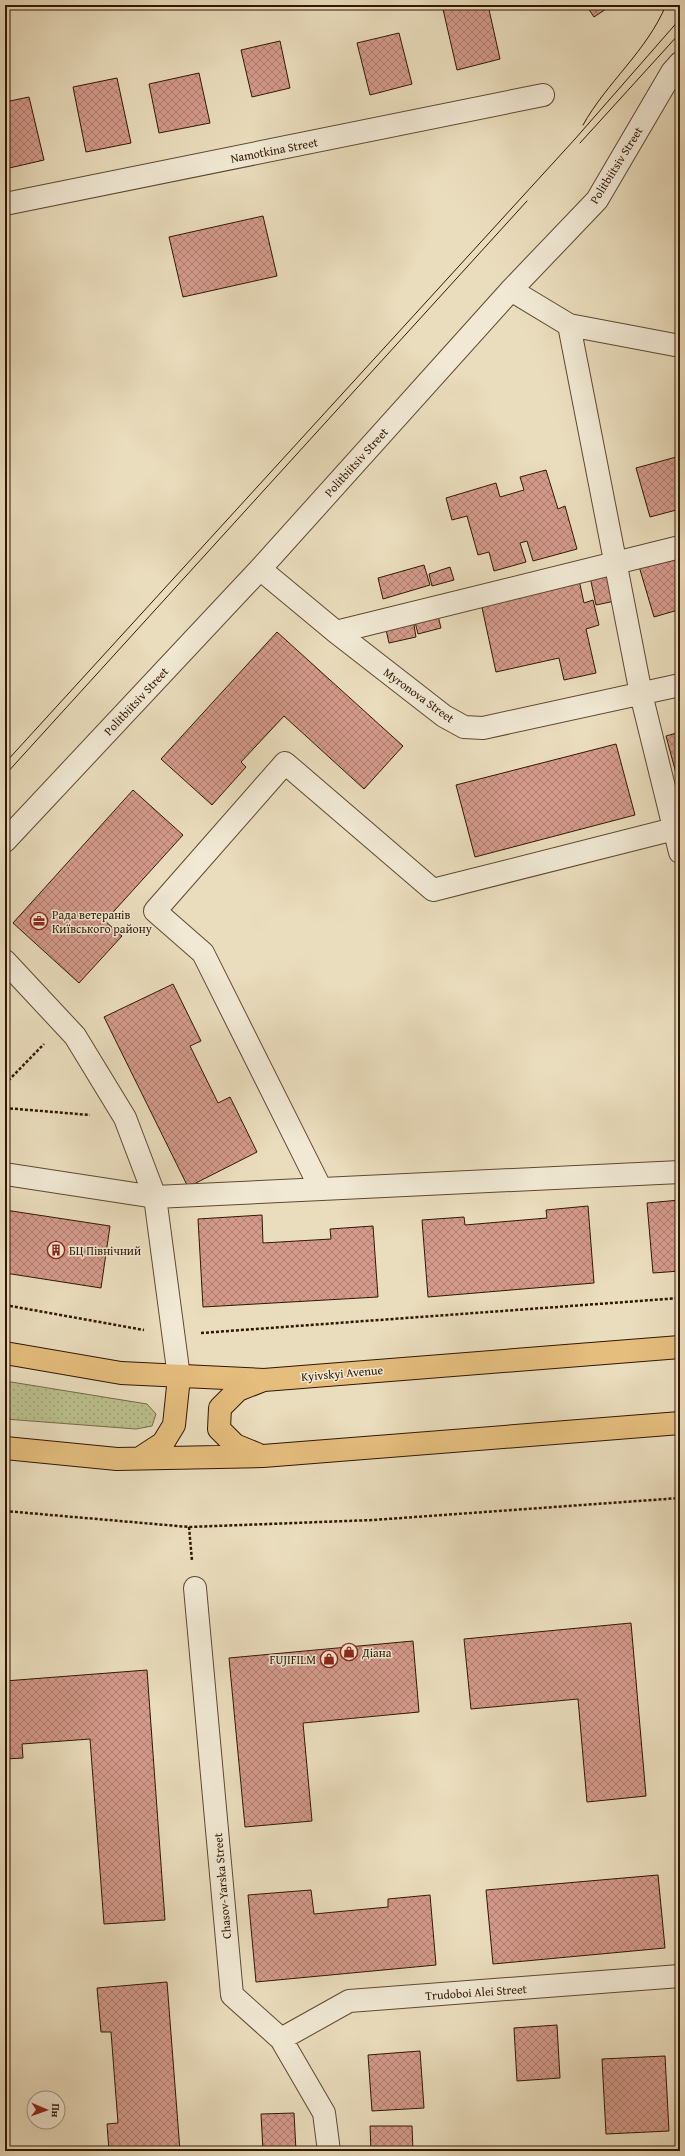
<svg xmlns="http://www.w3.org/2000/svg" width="685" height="2156" viewBox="0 0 685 2156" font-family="'Gentium Book Plus',serif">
	<defs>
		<pattern id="grass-dots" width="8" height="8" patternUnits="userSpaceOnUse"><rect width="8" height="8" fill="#bbc08e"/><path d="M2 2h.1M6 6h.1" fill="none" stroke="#a1a479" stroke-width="1.8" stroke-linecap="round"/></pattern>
		<pattern id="building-cross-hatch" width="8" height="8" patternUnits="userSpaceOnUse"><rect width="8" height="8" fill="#d49a8c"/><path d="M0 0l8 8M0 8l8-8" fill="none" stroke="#ad7d70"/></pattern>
	</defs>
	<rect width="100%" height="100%" fill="#eaddbd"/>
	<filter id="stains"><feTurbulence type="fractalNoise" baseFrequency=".005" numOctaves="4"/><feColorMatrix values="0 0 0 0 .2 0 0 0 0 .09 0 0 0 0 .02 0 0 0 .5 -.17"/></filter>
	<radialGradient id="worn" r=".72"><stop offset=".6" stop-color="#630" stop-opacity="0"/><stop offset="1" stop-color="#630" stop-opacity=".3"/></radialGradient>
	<path fill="url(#grass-dots)" stroke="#766c48" d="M5 1381 147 1404 156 1414 152 1426 136 1429 5 1419Z"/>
	<path fill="url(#building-cross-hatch)" stroke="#311702" d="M442 5H488L500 59 457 70Z
		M586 5H612L594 17Z
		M399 33 412 84 370 95 357 43Z
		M280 41 290 88 252 97 241 50Z
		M199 73 210 123 159 133 149 84Z
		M117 78 131 143 86 152 73 87Z
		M29 97 44 160 5 169V102Z
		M263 216 277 276 183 297 169 237Z
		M680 456V509L650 517 636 468Z
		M546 470 558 509 565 506 577 549 533 561 527 541 520 543 526 562 494 571 489 552 478 555 467 516 452 520 446 498 496 483 500 497 524 490 520 477Z
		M680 552V618L678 610 654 617 638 563Z
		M424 565 430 585 383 599 378 578Z
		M450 567 454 580 432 586 429 574Z
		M609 573 615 601 596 605 590 577Z
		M579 580 584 603 593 600 599 625 586 629 596 673 564 680 559 658 496 672 481 603Z
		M437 612 441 628 418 634 414 618Z
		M413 619 416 637 389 643 385 625Z
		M277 632 403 746 364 789 284 716 241 762 246 767 212 805 161 759Z
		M680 732V788L666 736Z
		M616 744 635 815 475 857 456 785Z
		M133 790 183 835 105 921 122 936 79 983 13 923Z
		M173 984 201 1041 190 1046 218 1103 230 1097 257 1152 188 1187 104 1017Z
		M680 1200V1271L653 1273 647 1203Z
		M588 1206 594 1283 428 1297 422 1220 464 1217 465 1225 547 1218 546 1210Z
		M5 1210 110 1226 101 1288 5 1273Z
		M262 1215 263 1243 331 1239 330 1229 373 1226 378 1297 203 1307 198 1219Z
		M631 1623 646 1796 587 1802 578 1699 471 1709 464 1639Z
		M413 1641 419 1712 303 1723 312 1821 245 1827 229 1658Z
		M147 1670 165 1920 104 1924 90 1739 22 1744 23 1758 5 1759V1681Z
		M658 1875 665 1948 493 1964 486 1890Z
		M311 1890 314 1914 388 1907V1899L430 1895 436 1965 256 1982 248 1895Z
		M167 1982 180 2151H109L107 2124 118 2123 111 2032H101L97 1988Z
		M557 2025 560 2078 517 2081 514 2028Z
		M420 2051 424 2108 372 2111 368 2055Z
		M665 2056 669 2131 606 2134 602 2059Z
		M294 2113 296 2151H263L261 2114Z
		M370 2126H412L413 2151H371Z"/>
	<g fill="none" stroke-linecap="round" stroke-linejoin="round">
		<defs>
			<path id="minor" d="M5 204 543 95
				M511 290 569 325 680 346
				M569 325 641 694 680 852
				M260 569 336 632 444 716 464 727 483 728 680 685
				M336 632 680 547
				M5 841 260 569 511 290 597 200 672 72 680 63
				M5 961 75 1036 125 1118 155 1197 179 1377
				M5 1174 155 1197 680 1172
				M321 1189 203 953 155 911 285 763 433 890 674 829
				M195 1588 232 1995 281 2039 324 2113 329 2151
				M281 2039 349 2001 680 1976"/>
			<path id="major" d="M5 1353 121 1373 264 1380 680 1347
				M5 1448 117 1459 263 1456 680 1423
				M257 1454 235 1445 219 1429 220 1408 238 1390 261 1381
				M140 1458 163 1443 174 1425 179 1377"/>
		</defs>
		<use href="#minor" stroke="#5f4831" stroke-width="24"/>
		<use href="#major" stroke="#311702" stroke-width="24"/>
		<path stroke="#311702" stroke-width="2.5" stroke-dasharray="3 2" stroke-linecap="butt" d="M5 1084 44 1044
			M5 1108 90 1115
			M5 1305 144 1330
			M201 1333 680 1298
			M5 1511 189 1527 373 1520 680 1498
			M189 1527 192 1561"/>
		<use href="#minor" stroke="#f1e9d4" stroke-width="22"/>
		<use href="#major" stroke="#e5be7e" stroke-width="22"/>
		<path stroke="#311702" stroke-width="1" d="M583 125C607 82 647 51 666 5
			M580 143 680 33
			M5 763 575 139 680 19
			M5 775 527 201"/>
	</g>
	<defs>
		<symbol id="office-ring" viewBox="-11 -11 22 22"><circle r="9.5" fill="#f1e9d4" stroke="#8f2418" stroke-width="1.5"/><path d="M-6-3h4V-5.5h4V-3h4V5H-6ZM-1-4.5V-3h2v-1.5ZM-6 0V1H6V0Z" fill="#8f2418"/></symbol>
		<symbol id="building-ring" viewBox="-11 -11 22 22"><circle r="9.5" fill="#f1e9d4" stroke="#8f2418" stroke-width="1.5"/><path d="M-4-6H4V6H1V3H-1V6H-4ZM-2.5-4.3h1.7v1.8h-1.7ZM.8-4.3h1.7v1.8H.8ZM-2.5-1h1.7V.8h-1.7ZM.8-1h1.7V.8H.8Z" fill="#8f2418"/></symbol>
		<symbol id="shop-ring" viewBox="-11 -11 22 22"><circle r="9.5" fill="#f1e9d4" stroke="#8f2418" stroke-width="1.5"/><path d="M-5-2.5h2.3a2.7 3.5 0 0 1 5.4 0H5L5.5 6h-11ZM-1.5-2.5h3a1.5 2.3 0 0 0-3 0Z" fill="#8f2418"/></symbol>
	</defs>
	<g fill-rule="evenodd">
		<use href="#office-ring" x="29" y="911" width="20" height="20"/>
		<use href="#building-ring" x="46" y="1240" width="20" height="20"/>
		<use href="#shop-ring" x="339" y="1642" width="20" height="20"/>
		<use href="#shop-ring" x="319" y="1649" width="20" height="20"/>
	</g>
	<g text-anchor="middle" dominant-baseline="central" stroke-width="3" stroke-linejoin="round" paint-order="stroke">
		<g font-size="12" fill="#311702" stroke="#f1e9d4">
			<text transform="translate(274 150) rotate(-11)">Namotkina Street</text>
			<text transform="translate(616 165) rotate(-58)">Politbiitsiv Street</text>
			<text transform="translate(356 462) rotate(-48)">Politbiitsiv Street</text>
			<text transform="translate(419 695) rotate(36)">Myronova Street</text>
			<text transform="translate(136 701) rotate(-47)">Politbiitsiv Street</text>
			<text transform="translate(342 1373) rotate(-5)">Kyivskyi Avenue</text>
			<text transform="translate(222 1886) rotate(-95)">Chasov-Yarska Street</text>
			<text transform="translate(476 1992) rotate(-4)">Trudoboi Alei Street</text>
		</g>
		<g font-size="12" fill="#311702" stroke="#f1e9d4" text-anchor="start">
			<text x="52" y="914">Рада ветеранів<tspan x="52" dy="14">Київського району</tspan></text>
			<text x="69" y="1250">БЦ Північний</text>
			<text x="362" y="1652">Діана</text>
			<text x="316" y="1659" text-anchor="end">FUJIFILM</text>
		</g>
	</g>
	<rect width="685" height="2156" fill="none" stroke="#eaddbd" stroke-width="20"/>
	<rect x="6" y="6" width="673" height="2144" fill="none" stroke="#311702" stroke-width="2"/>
	<rect x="10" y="10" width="665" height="2136" fill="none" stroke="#311702"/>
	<g transform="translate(46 2110) rotate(92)"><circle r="19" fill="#f1e9d4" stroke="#a49580"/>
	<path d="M0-3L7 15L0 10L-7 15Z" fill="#8f2418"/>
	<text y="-6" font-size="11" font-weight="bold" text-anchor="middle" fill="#311702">Пн</text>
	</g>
	<rect width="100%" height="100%" filter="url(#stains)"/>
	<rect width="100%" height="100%" fill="url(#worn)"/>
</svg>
